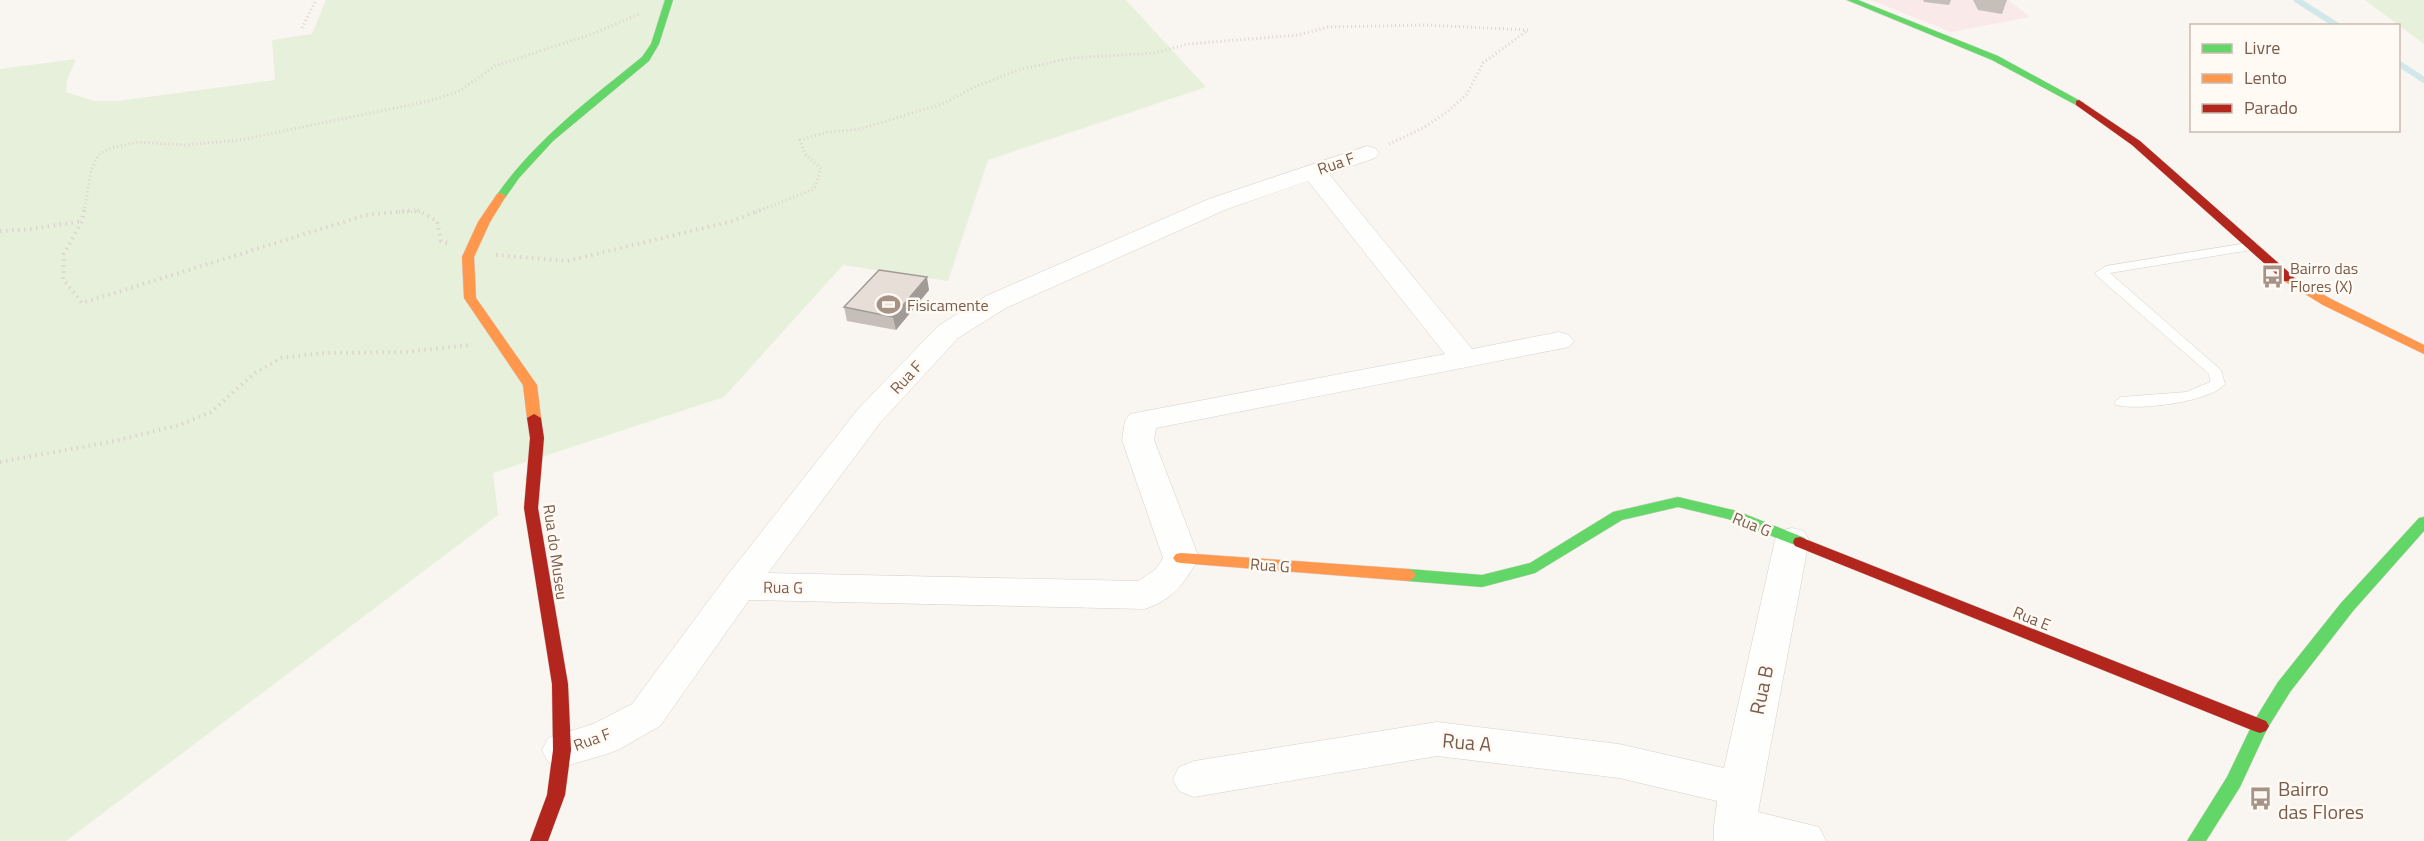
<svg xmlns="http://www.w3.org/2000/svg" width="2424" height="841" viewBox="0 0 2424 841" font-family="'Titillium Web',sans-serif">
	<rect width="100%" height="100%" fill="#f9f5f0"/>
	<path fill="#fae9e9" d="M1871 0H2008L2030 17 1951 32Z"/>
	<path fill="#e7f0db" d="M326 0H1126L1206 87 988 160 948 281 843 265 724 397 493 473 498 515 66 841H0V69L76 59 67 80 66 92 94 101H118L275 80 272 40 312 34Z
		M2365 0H2424V44Z"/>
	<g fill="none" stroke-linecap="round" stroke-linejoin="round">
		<path stroke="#d0e8ea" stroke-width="6" d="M2297 0 2338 26
			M2398 63 2424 80"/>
		<defs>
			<path id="lane" d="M2253 242 2257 243 2259 246 2257 249 2110 273 2221 370 2225 384C2211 402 2137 411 2116 405L2114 402 2121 397 2186 392 2210 382 2209 374 2097 276 2095 273 2106 266Z"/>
			<path id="street" d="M1367 146 1375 148 1379 153 1375 158 1329 174 1472 349 1559 332 1569 335 1574 341 1569 347 1156 428 1154 440 1199 558C1184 583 1174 599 1145 609L749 600 660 726 618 750 604 755 562 767 548 762 542 750 548 738 593 724 632 704 726 577 858 409 938 326 986 296 1209 199ZM1308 181 1445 354 1130 414 1125 421 1122 440 1163 558 1156 569 1138 581 768 573 880 423 958 338 1006 308 1227 209Z
				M1792 528 1804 531 1809 540 1758 812 1819 827 1826 841H1714V826L1717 801 1619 778 1437 756 1194 797 1179 791 1173 779 1179 767 1194 761 1437 722 1619 744 1724 768 1775 540 1780 531Z"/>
			<path id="fast" d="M665 0H673L659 44 649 61 553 141 519 178 505 198H497L496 196C535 140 589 100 642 57L651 44Z
				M1847 0H1858L1998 56 2084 103 2076 105 1992 60Z
				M1678 497 1737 511 1805 538 1807 542 1805 546 1800 547 1728 519 1678 507 1622 520 1535 573 1482 587 1408 581 1403 579 1400 575 1403 571 1408 569 1482 575 1530 563 1613 512Z
				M2424 517V531L2353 611 2290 692 2267 729 2240 787 2206 841H2187L2227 777 2254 721 2278 682 2341 603 2419 518Z"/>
			<path id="slow" d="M501 193 506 196 490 222 474 257 476 298 537 385 541 418 534 422 527 418 523 385 464 298 462 257 478 222 497 194Z
				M2288 274 2331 299 2424 345V354L2323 305 2284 281 2282 278 2284 275Z
				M1181 553 1408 569 1413 571 1416 575 1413 579 1408 581 1181 563 1176 562 1173 558 1176 554Z"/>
			<path id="jam" d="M2079 100 2140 141 2292 275 2294 278 2292 281H2284L2132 145 2076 105V101Z
				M534 414 541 418 544 438 538 508 568 684 571 750 565 795 548 841H530L547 795 553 750 552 684 524 508 530 438 527 418Z
				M1800 537 2266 721 2269 726 2266 731 2260 733 2254 731 1795 546 1793 542 1795 538Z"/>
		</defs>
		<use href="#lane" stroke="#d7d1cb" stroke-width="1"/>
		<use href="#street" stroke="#d7d1cb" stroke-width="1"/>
		<use href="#fast" stroke="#d9d2cb" stroke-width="1"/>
		<use href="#slow" stroke="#d9d2cb" stroke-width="1"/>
		<use href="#jam" stroke="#d9d2cb" stroke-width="1"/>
		<path stroke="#dcd5d0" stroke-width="3" stroke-dasharray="1 3" stroke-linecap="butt" d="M302 28 316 0
			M84 212 91 171 98 155 110 148 138 142 186 145 240 140 429 101 458 92 495 66 592 34 639 14
			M399 212H420
			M756 212 814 189 821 169 805 154 800 140 828 132 860 129 945 103 976 86 1022 69 1071 58 1154 53 1188 44 1298 35 1328 27 1426 25 1528 30 1483 63 1467 94 1447 112 1423 128 1387 145"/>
		<path stroke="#dcd5d0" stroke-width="4" stroke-dasharray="1.5 4.5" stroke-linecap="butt" d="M84 210 82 221 64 254 63 279 82 303 366 215 415 210
			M417 210 437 221 441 241 448 243
			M0 231 32 229 82 221
			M496 255 567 261 733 221 760 210
			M0 462 115 441 179 425 211 412 255 373 281 358 322 353 405 352 471 345"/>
		<use href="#lane" fill="#fefefd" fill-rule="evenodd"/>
		<use href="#street" fill="#fefefd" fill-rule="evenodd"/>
		<use href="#fast" fill="#63d668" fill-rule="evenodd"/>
		<use href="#slow" fill="#ff974d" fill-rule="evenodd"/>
		<use href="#jam" fill="#b3261e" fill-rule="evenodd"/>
	</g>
	<path fill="#c6bfb9" d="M1923 0H1951L1949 5 1924 2Z
		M1973 0H2007L2002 14 1978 10Z
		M929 290 896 330 847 321 844 307Z"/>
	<path fill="#a19b96" d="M927 277 929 290 896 330 893 317Z"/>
	<path fill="#e6ded7" stroke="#a19b96" stroke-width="1.5" d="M879 270 927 277 893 317 844 307Z"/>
	<defs>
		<symbol id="bus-bare" viewBox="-9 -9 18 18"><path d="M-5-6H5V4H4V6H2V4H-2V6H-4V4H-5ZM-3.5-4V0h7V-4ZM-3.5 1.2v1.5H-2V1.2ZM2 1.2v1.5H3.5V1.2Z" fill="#a69286" stroke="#fffaf3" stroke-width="2.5" paint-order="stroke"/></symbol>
		<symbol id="stadium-bare" viewBox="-9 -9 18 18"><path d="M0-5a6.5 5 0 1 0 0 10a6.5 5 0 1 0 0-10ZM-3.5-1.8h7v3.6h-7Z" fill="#a69286" stroke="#fffaf3" stroke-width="2.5" paint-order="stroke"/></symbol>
	</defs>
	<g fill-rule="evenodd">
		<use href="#bus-bare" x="2256" y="260" width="33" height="33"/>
		<use href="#stadium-bare" x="872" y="288" width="33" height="33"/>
		<use href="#bus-bare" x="2244" y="782" width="33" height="33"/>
	</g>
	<g text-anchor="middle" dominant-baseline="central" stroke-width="5" stroke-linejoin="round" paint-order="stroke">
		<g font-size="16" fill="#7a5c4d" stroke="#fffaf3">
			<text transform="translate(1336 163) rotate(-19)">Rua F</text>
			<text transform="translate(906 377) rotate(-47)">Rua F</text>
			<text transform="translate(1752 524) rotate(22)">Rua G</text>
			<text transform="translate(556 552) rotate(82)">Rua do Museu</text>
			<text transform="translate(1270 565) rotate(4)">Rua G</text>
			<text transform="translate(783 587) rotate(1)">Rua G</text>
			<text transform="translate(2032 618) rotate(22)">Rua E</text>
			<text transform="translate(592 739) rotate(-20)">Rua F</text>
		</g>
		<g font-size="16" fill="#7a5c4d" stroke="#fffaf3" text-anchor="start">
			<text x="2290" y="268">Bairro das<tspan x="2290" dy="18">Flores (X)</tspan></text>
			<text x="907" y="305">Fisicamente</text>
		</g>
		<g font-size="20" fill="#7a5c4d" stroke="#fffaf3">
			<text transform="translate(1761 690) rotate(-78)">Rua B</text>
			<text transform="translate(1467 742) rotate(5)">Rua A</text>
		</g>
		<g font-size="20" fill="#7a5c4d" stroke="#fffaf3" text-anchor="start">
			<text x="2278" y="788">Bairro<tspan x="2278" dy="23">das Flores</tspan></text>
		</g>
	</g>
	<rect x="2190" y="24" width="210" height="108" fill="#fffaf3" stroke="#cabbb1" stroke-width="1.5"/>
	<rect x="2202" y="44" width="30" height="9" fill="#63d668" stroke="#cabbb1" stroke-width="1.5"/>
	<text x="2244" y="54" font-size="18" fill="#7a5c4d">Livre</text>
	<rect x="2202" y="74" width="30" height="9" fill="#ff974d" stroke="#cabbb1" stroke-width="1.5"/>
	<text x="2244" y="84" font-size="18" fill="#7a5c4d">Lento</text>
	<rect x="2202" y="104" width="30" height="9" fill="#b3261e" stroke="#cabbb1" stroke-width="1.5"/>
	<text x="2244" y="114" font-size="18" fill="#7a5c4d">Parado</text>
</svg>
